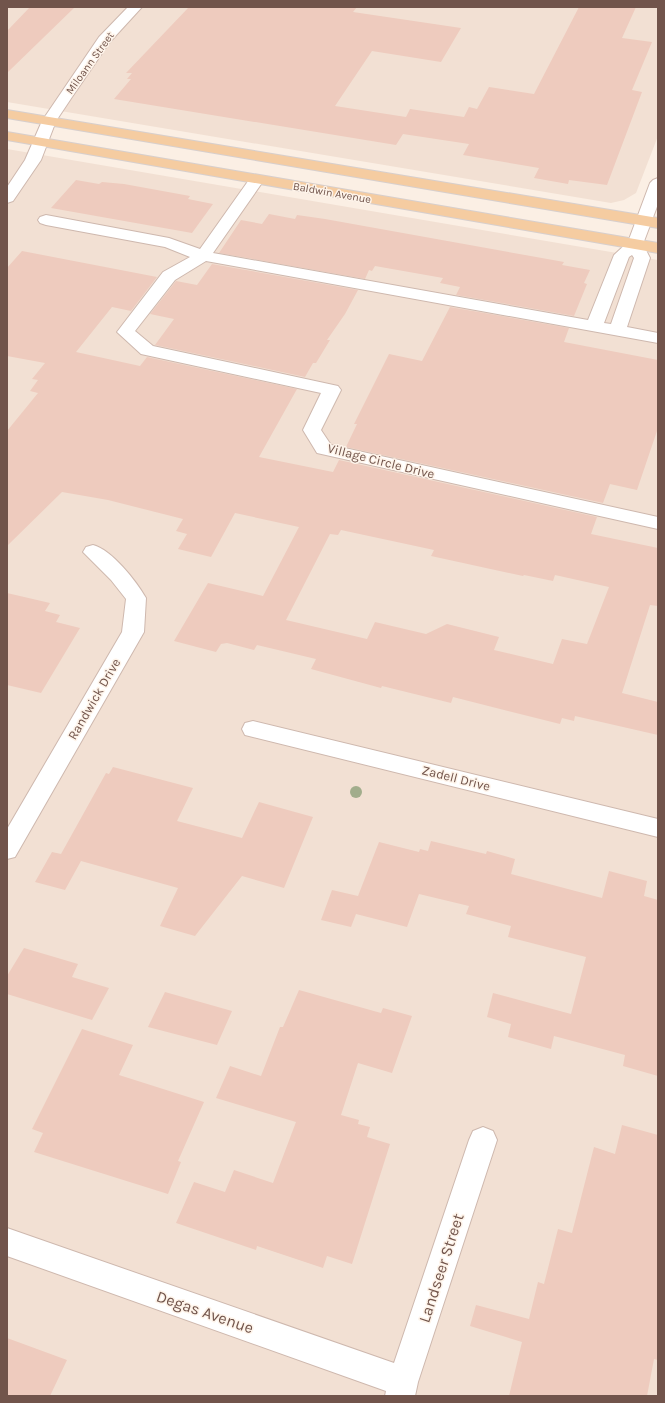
<svg xmlns="http://www.w3.org/2000/svg" width="665" height="1403" viewBox="0 0 665 1403" font-family="Karla,sans-serif">
	<rect width="100%" height="100%" fill="#fbefe4"/>
	<path fill="#f2e0d3" d="M7 7H658V136L636 193 624 200 611 203 7 102Z
		M7 149 658 260V1396H7Z"/>
	<path fill="#eecbbe" fill-rule="evenodd" d="M30 7H75L7 73V31Z
		M189 7H357L353 12 461 28 441 62 372 51 335 106 406 117 410 109 464 117 469 107 477 109 489 87 534 94 579 7H636L622 38 652 42 632 90 642 92 607 185 569 180 568 184 534 178 539 168 463 155 469 144 403 134 396 145 114 99 131 79H127L132 73H126Z
		M76 180 99 184 102 182 124 184 190 196 188 199 213 204 192 233 51 208Z
		M269 214 295 219 297 215 325 219 564 262 562 265 590 270 584 283 587 284 574 316 456 295 460 287 440 283 443 278 375 266 372 271 369 270 365 279 219 253 241 220 262 224Z
		M22 251 157 277 131 311 112 307 76 352 140 366 147 357 297 389 259 457 333 472 339 460 597 517 591 534 658 548V606L650 605 622 693 658 702V735L575 716 574 721 562 718 560 724 453 697 451 703 382 686 381 688 311 669 316 659 257 645 254 650 227 643 221 644 216 652 174 641 208 583 263 596 299 527 235 513 211 557 178 549 187 534 176 531 183 519 108 500 62 492 7 546V431L38 393 30 391 38 380 32 379 45 363 7 356V268ZM341 530 434 550 431 556 523 576 524 575 553 581 555 575 609 587 587 644 562 639 553 664 494 650 499 637 447 624 426 634 375 622 367 639 286 620 330 534 338 535Z
		M212 264 358 290 345 314 327 340H330L316 363H313L305 377 155 345 174 319 150 314 176 281 197 285Z
		M450 307 569 328 564 342 658 360V428L637 490 610 484 603 503 346 447 357 424H354L389 354 422 361Z
		M7 593 50 603 45 611 60 615 56 622 80 628 41 693 7 685Z
		M113 767 193 788 177 821 242 838 259 802 313 817 284 888 242 876 195 936 160 926 178 888 81 861 65 890 35 882 52 852 61 854 106 773 109 774Z
		M431 841 486 854 487 851 515 859 511 874 602 898 609 871 647 881 644 896 658 900V1076L623 1066 625 1055 554 1036 551 1049 508 1037 511 1024 487 1017 493 993 571 1014 586 957 508 937 511 926 466 914 469 906 419 894 407 927 356 914 351 927 321 920 332 890 358 896 379 842 419 852 420 849 428 851Z
		M24 948 78 964 72 977 109 988 92 1020 7 994V976Z
		M299 990 381 1013 383 1008 412 1016 392 1073 358 1063 341 1115 359 1120 358 1124 370 1127 367 1137 390 1144 352 1264 327 1256 323 1268 257 1246 256 1250 176 1223 194 1182 225 1192 234 1170 273 1183 296 1122 216 1098 230 1066 261 1076 280 1027H283Z
		M165 992 232 1011 217 1045 148 1027Z
		M82 1029 133 1045 119 1075 204 1102 178 1161 181 1162 168 1194 34 1152 43 1133 32 1129Z
		M622 1125 658 1135V1360L654 1359 647 1396H509L522 1342 470 1326 476 1305 529 1319 538 1282 544 1284 558 1229 572 1233 594 1147 615 1154Z
		M7 1338 67 1360 50 1396H7Z"/>
	<g fill="none" stroke-linecap="round" stroke-linejoin="round">
		<defs>
			<path id="minor" d="M128 7H142L109 43 72 97 56 121 41 160 13 201 7 203V187L25 160 42 121 99 37Z
				M256 175 261 177 264 180 213 253 588 320 614 255 628 242 650 183 653 180 658 178V204L643 244 650 258 627 327 658 333V343L206 261 175 280 135 331 153 346 338 386 341 390 321 430 331 445 658 517V529L317 453 303 430 321 393 141 354 117 332 163 272 190 257 165 247 46 225 40 223 38 220 40 217 46 215 169 238 200 249 251 177ZM632 255 634 258 611 324 604 323 629 257Z
				M93 545C112 550 136 581 146 598L144 632 15 857 7 859V829L122 632 126 599 111 580 83 552 86 547Z
				M253 721 658 819V837L245 735 242 729 245 723Z
				M483 1127 493 1131 497 1140 418 1382 415 1396H385L386 1391 7 1256V1228L394 1363 469 1140 473 1131Z"/>
			<path id="major" d="M7 110 658 218V228L7 118Z
				M7 132 658 243V253L7 140Z"/>
		</defs>
		<use href="#minor" stroke="#ceb8ae" stroke-width="2"/>
		<use href="#major" stroke="#d7cfcd" stroke-width="2"/>
		<use href="#minor" fill="#fff" fill-rule="evenodd"/>
		<use href="#major" fill="#f5cca1" fill-rule="evenodd"/>
	</g>
	<circle fill="#a2ad8c" cx="356" cy="792" r="6"/>
	<g text-anchor="middle" dominant-baseline="central" stroke-width="3" stroke-linejoin="round" paint-order="stroke">
		<g font-size="11" fill="#71544b" stroke="#fef4ea">
			<text transform="translate(90 63) rotate(-54)">Miloann Street</text>
			<text transform="translate(332 193) rotate(10)">Baldwin Avenue</text>
		</g>
		<g font-size="13" fill="#71544b" stroke="#fef4ea">
			<text transform="translate(381 461) rotate(14)">Village Circle Drive</text>
			<text transform="translate(94 699) rotate(-60)">Randwick Drive</text>
			<text transform="translate(456 778) rotate(14)">Zadell Drive</text>
		</g>
		<g font-size="16" fill="#71544b" stroke="#fef4ea">
			<text transform="translate(441 1268) rotate(-72)">Landseer Street</text>
			<text transform="translate(205 1312) rotate(19)">Degas Avenue</text>
		</g>
	</g>
	<rect width="665" height="1403" fill="none" stroke="#71544b" stroke-width="16"/>
</svg>
